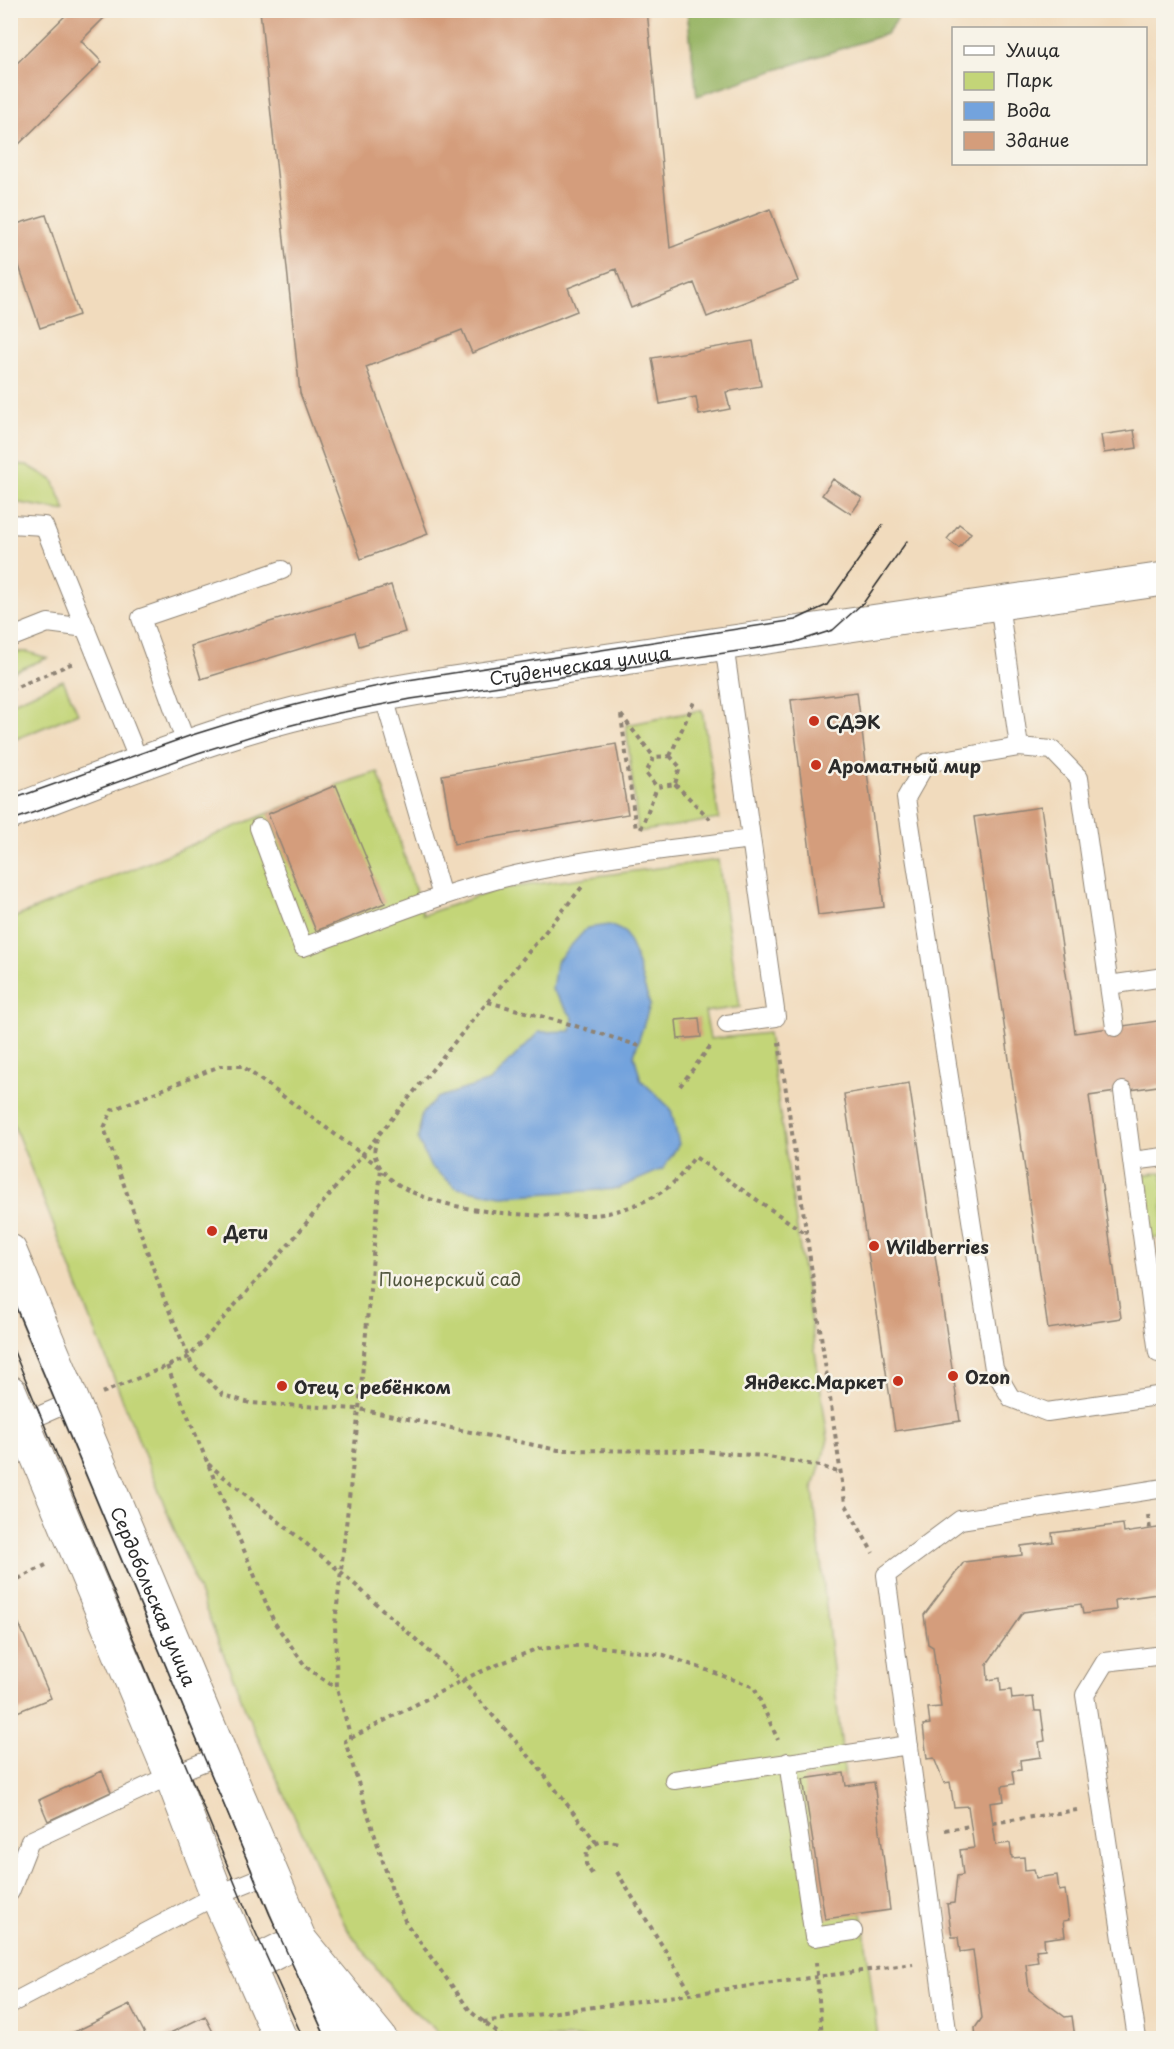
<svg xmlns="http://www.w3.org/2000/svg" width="1174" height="2049" viewBox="0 0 1174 2049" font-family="'Playpen Sans',sans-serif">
	<rect width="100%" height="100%" fill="#f7f3e8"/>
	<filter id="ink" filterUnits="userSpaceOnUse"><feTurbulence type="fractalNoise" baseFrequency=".0167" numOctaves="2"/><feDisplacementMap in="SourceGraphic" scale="12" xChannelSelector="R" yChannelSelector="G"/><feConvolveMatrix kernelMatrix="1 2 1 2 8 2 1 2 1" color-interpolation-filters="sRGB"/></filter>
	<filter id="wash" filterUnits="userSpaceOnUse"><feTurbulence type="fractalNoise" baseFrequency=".008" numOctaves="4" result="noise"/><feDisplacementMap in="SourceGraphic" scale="24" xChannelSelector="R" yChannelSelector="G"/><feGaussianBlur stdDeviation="1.35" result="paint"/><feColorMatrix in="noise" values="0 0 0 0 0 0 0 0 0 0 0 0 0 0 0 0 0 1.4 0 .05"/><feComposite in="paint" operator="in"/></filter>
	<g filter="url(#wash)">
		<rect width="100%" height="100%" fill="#f1dbbd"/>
		<path fill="#c3d578" stroke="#778052" stroke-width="1.5" d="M11 464 27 465 53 480 66 511 20 503H11Z
			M13 652H28L47 658 11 673V653Z
			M63 680 78 713 11 741V703Z
			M702 710 719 819 638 832 626 725Z
			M378 772 423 915 499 889 718 860 740 1007 705 1012 710 1039 768 1033 828 1439 813 1490 846 1786 878 2038H445L398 1997 346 1927 248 1716 11 1118V919L337 785Z
			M1163 1172V1237L1150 1239 1141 1175Z"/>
		<path fill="#9ab668" stroke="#62704a" stroke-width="1.5" d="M895 10 897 20 886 34 697 96 687 11Z"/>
		<path fill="#73a3dd" stroke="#4f6784" stroke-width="1.5" d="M609 925 625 932 634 952 650 1005 634 1055 641 1080 671 1109 679 1144 663 1169 617 1189 501 1196 457 1188 430 1166 418 1140 421 1115 437 1098 490 1081 539 1032 571 1031 573 1018 552 990 556 962 587 928Z"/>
		<g id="blocks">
			<path fill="#d49d7b" d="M71 10H112L81 41 102 62 10 153V70Z
				M260 10H647L670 248 770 209 798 281 707 317 694 283 631 308 616 269 568 288 577 311 472 353 462 330 366 367 428 534 361 559 300 393Z
				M46 215 79 315 40 328 10 239V226Z
				M753 341 761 386 726 392 730 409 699 415 696 397 660 404 652 358Z
				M1134 430 1137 448 1104 453 1101 435Z
				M833 479 862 498 851 514 822 495Z
				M959 524 971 533 959 548 947 539Z
				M391 585 405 632 359 646 355 632 201 679 191 646Z
				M857 692 884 907 818 915 791 700Z
				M616 744 628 814 454 844 442 775Z
				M336 785 385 903 316 931 268 814Z
				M1041 807 1075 1033 1164 1020V1085L1089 1096 1121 1318 1048 1329 974 817Z
				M699 1018 701 1037 678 1039 676 1020Z
				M909 1083 960 1421 895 1431 844 1094Z
				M1123 1524 1124 1533 1164 1527V1593L1115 1600 1116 1610 1106 1611 1083 1614 1081 1604 1023 1612 987 1664 988 1680 1000 1678 1001 1691 1011 1690 1012 1699 1033 1697 1035 1711H1041L1045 1741 1039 1742 1041 1757 1020 1760 1021 1770 1012 1771 1014 1784 1002 1786 1004 1801 990 1803 996 1845 1010 1843 1012 1858 1024 1857 1025 1870 1034 1869 1036 1878 1057 1875 1059 1891 1065 1890 1069 1920 1063 1921 1065 1936 1044 1939 1045 1949 1036 1950 1038 1962 1026 1964 1029 1990 1065 2017 1072 2016 1075 2038H976L975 2028 982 2018 973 1950 960 1952 958 1937H952L947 1904 954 1903 957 1876 963 1875 960 1850 974 1848 968 1806 954 1807 950 1782 944 1783 934 1758 927 1759 923 1725 930 1724 928 1708 941 1707 933 1647 928 1644 924 1615 964 1562 1022 1555 1021 1546 1053 1542 1052 1533Z
				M10 1603 51 1698 10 1715Z
				M102 1771 111 1792 48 1821 39 1800Z
				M844 1773 846 1786 874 1782 890 1910 825 1919 803 1779Z
				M130 2005 147 2038H62Z
				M205 2016 216 2038H160Z"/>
		</g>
	</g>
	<g filter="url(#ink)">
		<use href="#blocks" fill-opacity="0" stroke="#8e8374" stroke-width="1.5"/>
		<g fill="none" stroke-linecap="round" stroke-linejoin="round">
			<defs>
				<path id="service" d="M10 524 44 526 140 764
					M999 603 1019 747 926 763 906 798 994 1369 1011 1398 1047 1412 1164 1395
					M10 638 48 623 86 628
					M724 644 776 1017 727 1024
					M383 694 442 896
					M187 746 141 618 282 570
					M1019 747 1052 750 1079 778 1115 1027
					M259 828 303 947C373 922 443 892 515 875 593 857 672 849 751 839
					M1109 985 1164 977
					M1123 1091 1132 1161
					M1164 1157 1132 1161 1158 1353H1164
					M18 1425 73 1401
					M788 1762 814 1937 853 1931
					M674 1780 909 1745
					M10 1892 30 1841 171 1775 221 1755
					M10 2004 217 1895 271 1873
					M948 2038 886 1575 960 1520 1164 1488
					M1137 2038 1085 1695 1105 1662 1164 1655"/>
				<g id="tertiary">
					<path id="s1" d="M10 813C83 785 155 756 228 733 299 710 372 695 446 684L1164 579"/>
					<path d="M248 1966 300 1940 380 2038"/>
				</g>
				<g id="secondary">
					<path id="s2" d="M10 1251 221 1755 300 1940 344 2038"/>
					<path d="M10 1392 171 1775 217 1895 280 2038"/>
				</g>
			</defs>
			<use href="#service" stroke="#8e8374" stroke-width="20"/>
			<use href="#tertiary" stroke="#8e8374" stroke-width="35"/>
			<use href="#secondary" stroke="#8e8374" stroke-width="35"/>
			<path stroke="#8e8374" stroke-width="4" stroke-dasharray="4.5 4.5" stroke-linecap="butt" d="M10 690 73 663
				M621 715 636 830
				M621 715 654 757
				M670 756 680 767 675 784 657 787 646 773 654 757Z
				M670 756 694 702
				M675 784 711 820
				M641 829 657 787
				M488 1002 566 1023 643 1047
				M779 1042 845 1503 873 1553
				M680 1086 712 1044
				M377 1138C376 1144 373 1151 375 1156 391 1213 533 1218 581 1215 590 1215 600 1215 608 1213 630 1208 658 1198 674 1182 682 1175 688 1165 695 1157L805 1233
				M167 1366 274 1622 306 1667 336 1688
				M102 1393 189 1357 289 1244 582 887
				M208 1464 341 1572 462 1681 536 1764 596 1842
				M1148 1515 1150 1529
				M10 1583 46 1565
				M1158 1594 1163 1632
				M351 1738 337 1688 335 1624 359 1409 381 1168 242 1066H220L112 1110 104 1128 163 1296 189 1357 191 1363 223 1395 250 1403 359 1409 558 1450 701 1451 763 1456 820 1466 840 1473
				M993 1823 1077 1810
				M945 1830 971 1826
				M617 1872 692 1994
				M592 1874 586 1864 587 1850C597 1841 605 1839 618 1843
				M816 1962 822 2038
				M483 2022 913 1964
				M504 2038 471 2012 406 1923 392 1890 345 1741 475 1674 536 1649 587 1645 664 1655 754 1687 778 1740"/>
			<use href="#service" stroke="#fff" stroke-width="18"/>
			<use href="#tertiary" stroke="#fff" stroke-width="33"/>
			<use href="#secondary" stroke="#fff" stroke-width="33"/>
			<path stroke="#2b2b2b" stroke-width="1.5" d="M10 800 192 735 263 713 335 695 408 680 795 620 827 605 883 525
				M10 821 198 753 268 731 339 713 411 699 793 643 833 630 864 602 907 541
				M10 1293 270 1915 326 2038
				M10 1342 251 1922 303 2038"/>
		</g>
	</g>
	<g fill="#c8321e" stroke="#f7f3e8" stroke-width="2">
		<circle cx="814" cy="721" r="6"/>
		<circle cx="816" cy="765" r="6"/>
		<circle cx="212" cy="1231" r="6"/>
		<circle cx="874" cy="1246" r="6"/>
		<circle cx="953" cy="1376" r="6"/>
		<circle cx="898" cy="1381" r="6"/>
		<circle cx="282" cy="1386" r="6"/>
	</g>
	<g text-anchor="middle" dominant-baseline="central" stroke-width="5" stroke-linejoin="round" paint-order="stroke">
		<g font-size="18" fill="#2b2b2b" stroke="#f7f3e8">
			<text stroke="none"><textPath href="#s1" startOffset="591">Студенческая улица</textPath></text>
			<text stroke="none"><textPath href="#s2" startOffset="374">Сердобольская улица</textPath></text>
		</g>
		<g font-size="18" font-weight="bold" fill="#2b2b2b" stroke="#f7f3e8" text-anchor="start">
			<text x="826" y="721">СДЭК</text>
			<text x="828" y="765">Ароматный мир</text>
			<text x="224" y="1231">Дети</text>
			<text x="886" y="1246">Wildberries</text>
			<text x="965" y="1376">Ozon</text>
			<text x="886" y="1381" text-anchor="end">Яндекс.Маркет</text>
			<text x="294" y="1386">Отец с ребёнком</text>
		</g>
		<g font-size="18" fill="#51563e" stroke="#f7f3e8">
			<text x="450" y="1278">Пионерский сад</text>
		</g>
	</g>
	<rect width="1174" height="2049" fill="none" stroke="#f7f3e8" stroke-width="36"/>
	<rect x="952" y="27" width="195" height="138" fill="#f7f3e8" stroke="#a5a39c" stroke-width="1.5"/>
	<rect x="964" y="46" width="30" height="9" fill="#ffffff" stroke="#a5a39c" stroke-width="1.5"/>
	<text x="1006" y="57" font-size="18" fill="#2b2b2b">Улица</text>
	<rect x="964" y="72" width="30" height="18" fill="#c3d578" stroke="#a5a39c" stroke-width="1.5"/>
	<text x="1006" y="87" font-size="18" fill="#2b2b2b">Парк</text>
	<rect x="964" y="102" width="30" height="18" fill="#73a3dd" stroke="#a5a39c" stroke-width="1.5"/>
	<text x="1006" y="117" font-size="18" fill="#2b2b2b">Вода</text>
	<rect x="964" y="132" width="30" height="18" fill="#d49d7b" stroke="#a5a39c" stroke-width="1.5"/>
	<text x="1006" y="147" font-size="18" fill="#2b2b2b">Здание</text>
</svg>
